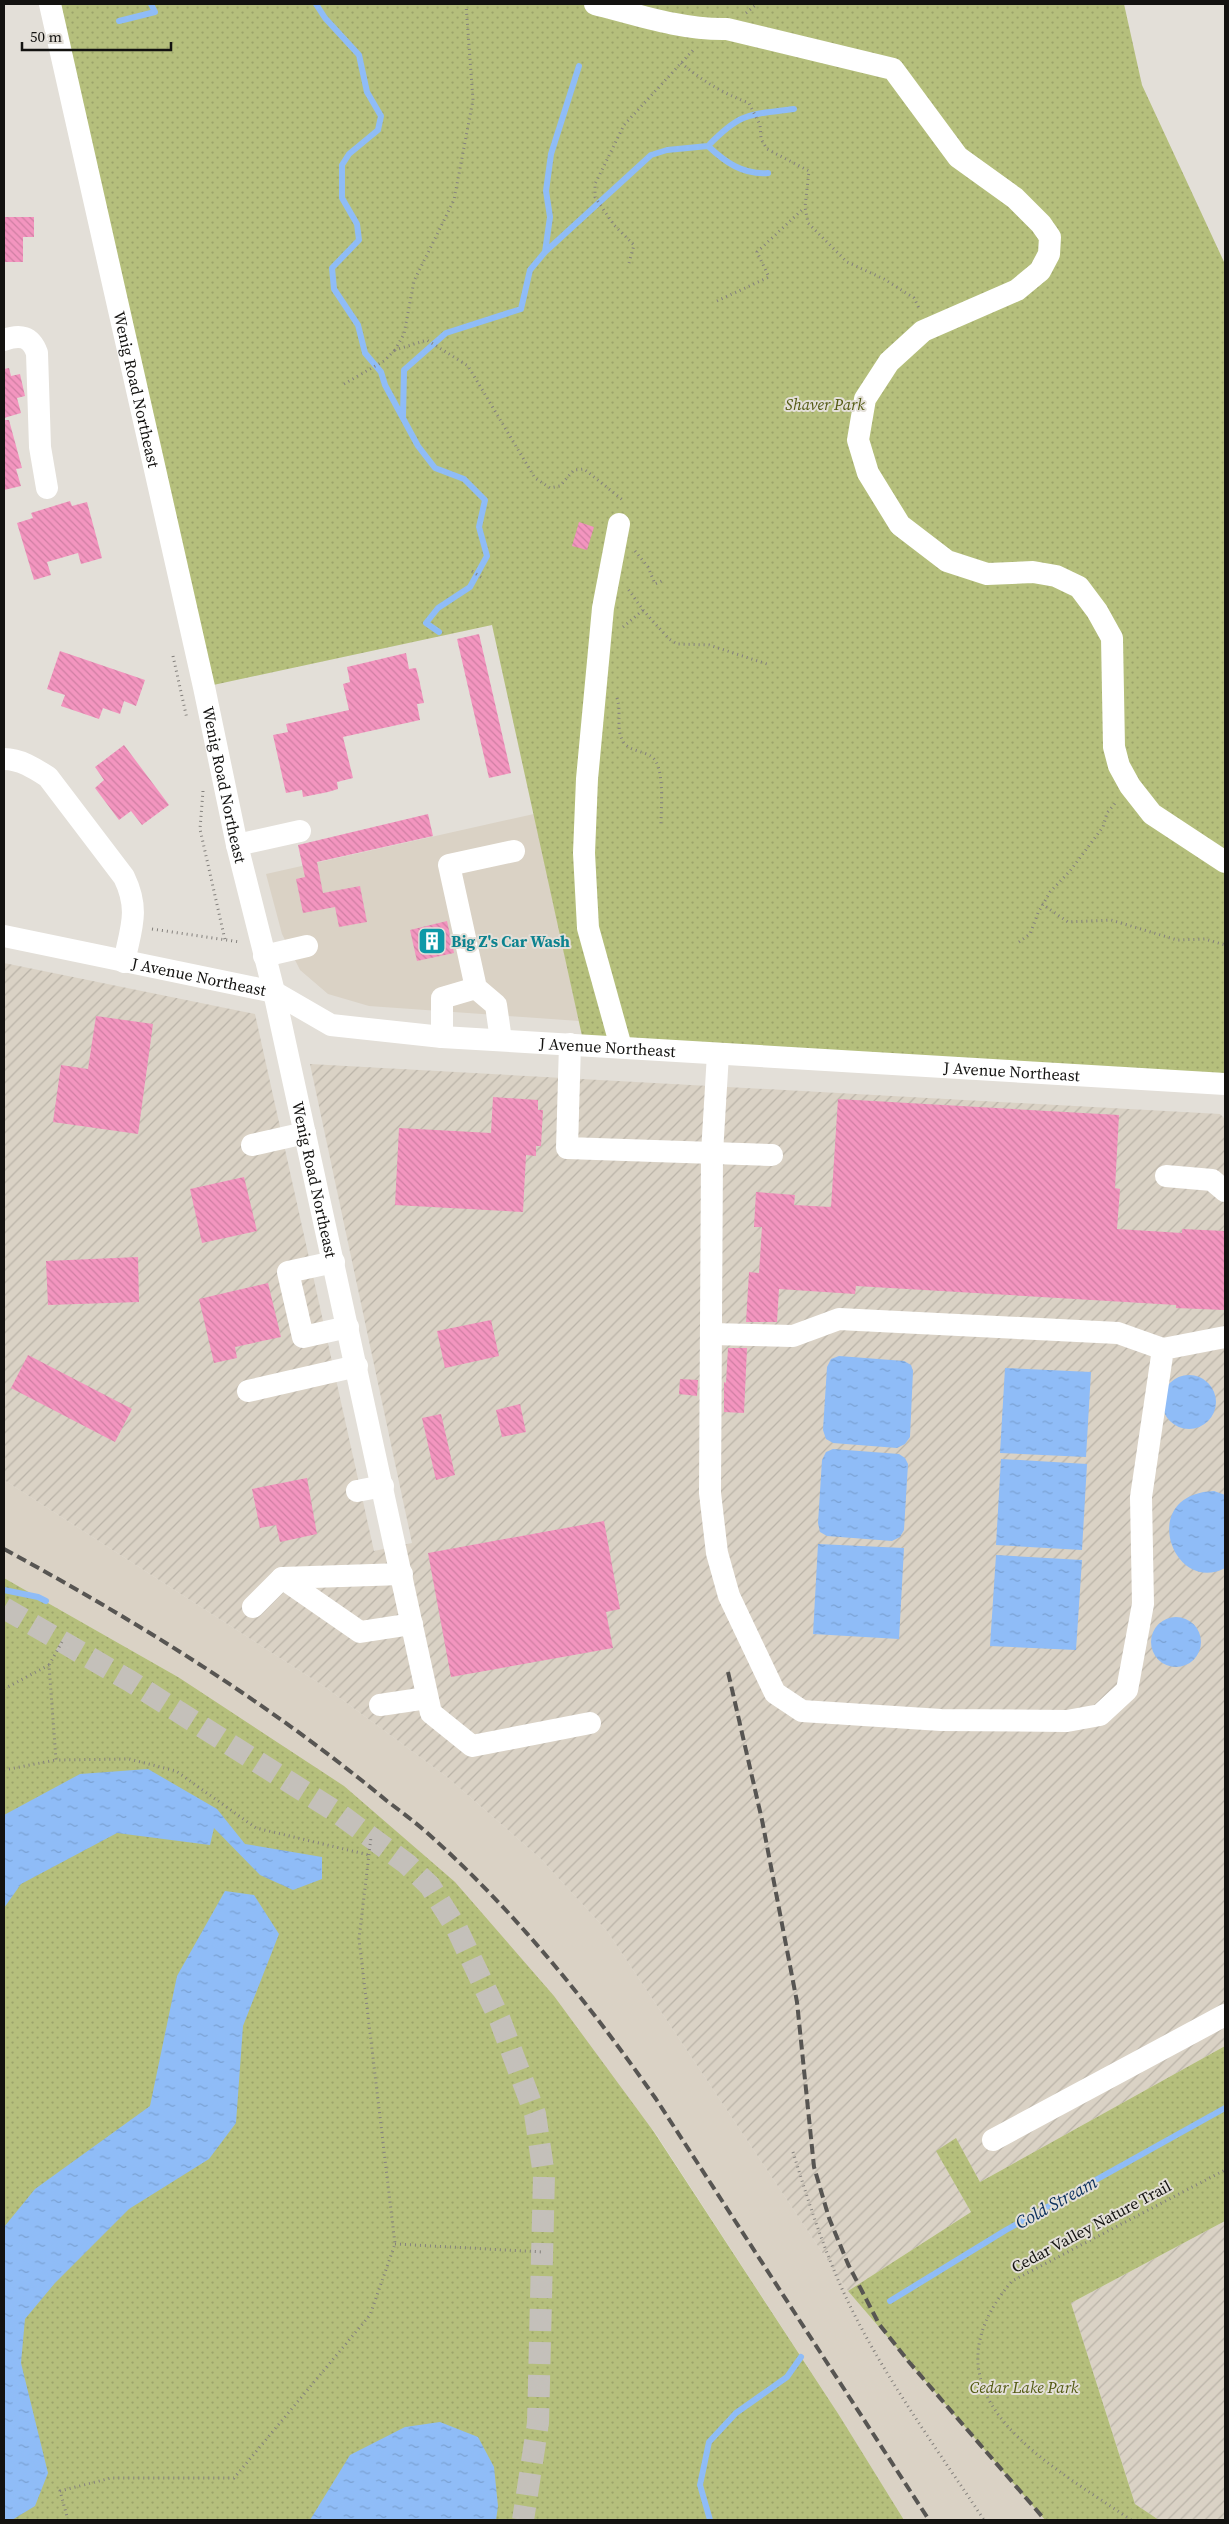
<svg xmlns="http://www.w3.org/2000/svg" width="1229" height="2524" viewBox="0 0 1229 2524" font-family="'Source Serif 4',serif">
	<defs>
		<pattern id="industrial-furrows" width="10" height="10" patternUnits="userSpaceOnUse" patternTransform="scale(1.25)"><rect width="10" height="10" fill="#dad2c5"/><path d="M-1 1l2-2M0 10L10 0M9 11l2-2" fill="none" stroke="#bab3a8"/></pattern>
		<pattern id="park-dots" width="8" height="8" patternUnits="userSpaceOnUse" patternTransform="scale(1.25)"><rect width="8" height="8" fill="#b5bf7c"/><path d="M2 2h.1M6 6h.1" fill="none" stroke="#9ba36a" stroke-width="1.8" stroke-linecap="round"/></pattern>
		<pattern id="water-ripples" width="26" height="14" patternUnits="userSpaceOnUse" patternTransform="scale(1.25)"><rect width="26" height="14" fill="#8fbcf7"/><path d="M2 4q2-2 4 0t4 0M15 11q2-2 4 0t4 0" fill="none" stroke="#7aa1d3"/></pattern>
		<pattern id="building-back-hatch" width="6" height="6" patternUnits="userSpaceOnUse" patternTransform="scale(1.25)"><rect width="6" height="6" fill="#f395bf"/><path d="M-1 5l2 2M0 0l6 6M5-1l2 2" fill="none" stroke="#cf7fa3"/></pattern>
	</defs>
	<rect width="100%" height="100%" fill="#e3dfd8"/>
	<path fill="#dad2c5" d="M534 814 579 1021 369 1006 328 994 300 970 282 934 266 874Z
		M4 1480 325 1687 447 1777 540 1858 607 1931 848 2291 1045 2520H904L839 2415 654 2131 178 1677 4 1578Z"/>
	<path fill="url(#industrial-furrows)" d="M4 963 255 1014 374 1551 412 1543 310 1064 1220 1114 1225 1119V2046L980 2182 956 2139 937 2152 971 2212 848 2291 607 1931 540 1858 447 1777 325 1687 4 1480Z
		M1225 2221V2520H1159L1135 2504 1071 2303Z"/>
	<path fill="url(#park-dots)" d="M50 4H1124L1142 85 1225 264V1084L584 1045 492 625 204 687Z
		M4 1578 178 1677 344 1786 455 1882 554 1996 654 2132 839 2415 904 2520H4Z
		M1225 2046V2221L1071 2303 1135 2504 1159 2520H1045L848 2291 971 2212 936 2151 956 2138 980 2182Z"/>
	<path fill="url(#water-ripples)" d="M839 1356 904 1361 911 1365 913 1371 910 1437 905 1444 897 1448 833 1443 826 1439 823 1430 827 1367 831 1359Z
		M1005 1368 1091 1372 1086 1457 1000 1453Z
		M1162 1402a27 27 0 1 1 54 0a27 27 0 1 1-54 0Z
		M833 1449 899 1454 905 1458 908 1464 904 1530 900 1537 892 1541 827 1536 820 1532 818 1523 822 1460 826 1452Z
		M1001 1459 1087 1464 1082 1550 996 1545Z
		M1214 1491 1225 1495V1568C1173 1596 1136 1494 1214 1491Z
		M818 1544 904 1548 899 1639 813 1634Z
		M996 1555 1082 1560 1076 1650 990 1646Z
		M1151 1642a25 25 0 1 1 50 0a25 25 0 1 1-50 0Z
		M148 1769 217 1809 245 1844 322 1857V1879L293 1890 260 1875 214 1828 210 1845 117 1833 21 1884 4 1908V1815L80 1774Z
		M225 1891 254 1895 279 1934 243 2026 236 2123 209 2159 129 2209 55 2283 25 2319 21 2363 48 2473 35 2506 12 2520H4V2227L35 2189 150 2106 177 1976Z
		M440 2422 478 2437 494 2467 498 2506 496 2520H310L350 2455 405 2427Z"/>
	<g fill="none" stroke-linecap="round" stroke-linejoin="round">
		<path stroke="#8fbcf7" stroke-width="6" d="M316 4 325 18 359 55 367 92 381 116 378 130 349 154 342 165V198L357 224 359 240 332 268 334 289 358 325 365 353 381 372 385 385 418 446 435 468 464 479 485 500 479 527 487 556 470 587 438 608 426 623 439 632
			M119 21 155 12 151 4
			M708 146C725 162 743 175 768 173
			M545 252 651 155 667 150 708 146C741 112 748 115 794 109
			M403 417 404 370 446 333 521 309 530 270 545 252 550 217 546 191 551 154 579 66
			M4 1590 38 1597 46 1601
			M890 2301 1006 2230 1225 2108
			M710 2520 700 2485 709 2442 736 2413 787 2377 801 2357"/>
	</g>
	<path fill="url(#building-back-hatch)" d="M4 217H34V237H23V262H4Z
		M9 368 11 376 20 374 25 396 17 398 21 413 4 418V369Z
		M4 420H9L22 468 16 469 21 486 4 490Z
		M70 501 72 506 87 502 102 558 81 564 78 553 47 562 51 575 34 580 17 523 33 518 31 513Z
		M579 522 594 527 587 550 572 546Z
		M479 634 511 773 489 778 457 639Z
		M60 651 145 680 136 706 124 701 120 714 103 708 99 719 61 706 65 695 47 689Z
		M406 653 409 669 416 668 419 679 424 703 417 704 420 720 343 737 353 778 337 782 338 789 328 792 303 797 302 790 286 793 273 735 288 732 286 724 349 710 343 684 350 682 347 667Z
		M124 745 169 805 142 825 131 811 119 820 95 788 104 780 95 767Z
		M428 814 433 836 317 862 323 893 360 886 367 922 339 927 335 907 303 913 296 879 305 877 298 845Z
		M447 921 454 953 417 961 410 930Z
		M96 1016 153 1024 138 1134 53 1122 61 1065 88 1069Z
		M493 1097 538 1100V1110H543L541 1146H536V1156L526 1155 523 1212 395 1205 399 1128 491 1133Z
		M838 1099 1119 1115 1115 1188 1120 1189 1117 1229 1182 1233V1229L1225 1231V1310L1176 1308V1305L856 1286 855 1294 779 1289 777 1322H746L749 1272 759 1273 762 1227H754L756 1192 795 1195 794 1205 831 1207Z
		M244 1177 257 1231 202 1243 190 1189Z
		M138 1257 139 1302 48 1305 46 1261Z
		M268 1283 281 1337 235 1347 237 1358 214 1363 199 1299Z
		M491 1320 499 1356 445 1368 437 1331Z
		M728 1348H747L744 1413 724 1412V1382L726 1383Z
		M28 1355 132 1409 115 1442 11 1388Z
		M680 1379 698 1380 697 1396 679 1394Z
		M520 1404 526 1432 502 1437 496 1410Z
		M441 1414 455 1475 436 1480 422 1418Z
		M307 1478 317 1534 280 1542 276 1525 260 1528 252 1489Z
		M604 1521 620 1609 606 1612 613 1648 451 1677 428 1553Z"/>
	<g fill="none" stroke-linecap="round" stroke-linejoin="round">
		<path stroke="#c4c0ba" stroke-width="22" stroke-dasharray="22 11" stroke-linecap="butt" d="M4 1608 130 1681 338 1813 407 1864 430 1886 457 1929 500 2020 535 2114 544 2175 538 2423 523 2520"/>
		<path stroke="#84817d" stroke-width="3" stroke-dasharray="1 4" stroke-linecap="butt" d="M466 4 473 100 454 200 414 281 404 334 395 350 427 340 468 366 535 478 550 488 560 486 574 470 584 469 624 501
			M746 13 757 4
			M681 63C703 81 722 93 749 103L760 125 761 139 767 149 809 171 805 207 808 223 847 262 884 279 914 298 920 310
			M629 263 634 245 614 225 595 197V184L624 125 695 48
			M717 301 769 277 757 252 804 208
			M344 384 384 361 395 350
			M635 551 648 567 655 584 662 581
			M472 571 482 578
			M643 610 669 639 677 644 709 645 770 665
			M623 627 643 610 628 589
			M173 656 187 719
			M617 698C622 714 615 730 624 743 630 751 644 751 652 757 665 766 661 808 661 825
			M203 791 200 829 225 940
			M1042 904 1068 922 1111 920 1177 940 1205 939 1225 945
			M152 929 240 942
			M1019 942 1030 934 1038 913 1050 892 1070 871 1103 827 1107 813 1117 801
			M62 1642 49 1665 56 1760 129 1759 176 1771 256 1828 369 1855
			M4 1689 49 1665
			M4 1770 56 1760
			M793 2152C810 2207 827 2260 853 2312 890 2385 939 2452 984 2520
			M395 2244 543 2252
			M68 2520 60 2491 111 2478H234L370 2315 395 2244 359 1939 371 1837
			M1131 2520C1047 2462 915 2395 1012 2281L1225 2170"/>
		<g stroke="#fff" stroke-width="22">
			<path id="s1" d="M50 4 204 687 237 845 274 992 431 1713 472 1746 590 1723"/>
			<path d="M595 4C638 15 682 30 727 29L893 69 958 157 1015 198 1041 224 1050 237 1049 254 1040 271 1017 290 923 331 889 362 865 399 858 440 868 473 900 525 947 561 987 574 1033 572 1056 576 1079 587 1097 611 1112 638 1114 747 1119 766 1130 786 1152 814 1225 862"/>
			<path d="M4 340C20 334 31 336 37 353L40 447 47 488"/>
			<path d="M619 524 603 608 587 779 584 853 588 928 621 1047"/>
			<path d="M4 759C20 759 34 768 48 777L124 877C140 910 131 928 124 962"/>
			<path d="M237 845 300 831"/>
			<path id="s2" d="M4 936 274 992 331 1025 442 1037 1225 1084"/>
			<path d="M264 956 307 946"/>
			<path d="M442 1037V998L476 988"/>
			<path d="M501 1040 496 1005 476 988 449 865 514 851"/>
			<path d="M570 1044 567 1148 772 1155"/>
			<path d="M718 1054 712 1153 710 1493 717 1553 729 1596 775 1693 802 1711 941 1720 1067 1721 1100 1715 1127 1690 1143 1604 1141 1497 1163 1349 1225 1337"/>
			<path d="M252 1145 305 1133"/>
			<path d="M1166 1176 1212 1180 1225 1191"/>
			<path d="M334 1262 288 1272 303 1337 348 1327"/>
			<path d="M711 1334 793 1336 839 1319 1118 1333 1163 1349"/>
			<path d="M248 1391 357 1366"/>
			<path d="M357 1491 383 1486"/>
			<path d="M282 1578 360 1632 412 1624"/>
			<path d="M253 1607 282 1578 402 1574"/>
			<path d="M380 1705 427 1698"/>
			<path d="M993 2140 1225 2015"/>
		</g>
		<path stroke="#575552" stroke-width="4" stroke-dasharray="10 5" stroke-linecap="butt" d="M4 1549C138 1622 269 1703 387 1801 403 1813 419 1825 434 1839 519 1916 590 2005 656 2099L929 2520
			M728 1672 762 1820 797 2002 814 2167 829 2218 848 2264 879 2324 909 2362 1045 2520"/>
	</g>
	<defs>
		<symbol id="building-square" viewBox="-11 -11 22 22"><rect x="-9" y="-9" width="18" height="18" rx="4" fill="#0f9aa8" stroke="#e3dfd8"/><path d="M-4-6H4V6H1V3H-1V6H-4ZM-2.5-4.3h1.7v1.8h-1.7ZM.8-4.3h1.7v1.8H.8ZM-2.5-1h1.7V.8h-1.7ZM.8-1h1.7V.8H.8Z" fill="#fff"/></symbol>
	</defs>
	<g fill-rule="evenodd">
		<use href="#building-square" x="416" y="925" width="32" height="32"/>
	</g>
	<g text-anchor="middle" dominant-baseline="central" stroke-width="4" stroke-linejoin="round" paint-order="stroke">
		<g font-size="16" fill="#131210" stroke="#e3dfd8">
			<text stroke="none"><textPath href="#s1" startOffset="395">Wenig Road Northeast</textPath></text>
			<text stroke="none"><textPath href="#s1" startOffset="800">Wenig Road Northeast</textPath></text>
			<text stroke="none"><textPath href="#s2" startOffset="199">J Avenue Northeast</textPath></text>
			<text stroke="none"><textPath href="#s2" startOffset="619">J Avenue Northeast</textPath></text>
			<text stroke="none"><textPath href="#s2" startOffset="1024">J Avenue Northeast</textPath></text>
			<text stroke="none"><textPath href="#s1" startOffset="1205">Wenig Road Northeast</textPath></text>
			<text transform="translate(1091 2226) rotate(-28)">Cedar Valley Nature Trail</text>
		</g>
		<g font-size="16" font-style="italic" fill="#535a13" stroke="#e3dfd8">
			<text x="825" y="404">Shaver Park</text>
			<text x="1024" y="2387">Cedar Lake Park</text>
		</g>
		<g font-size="16" font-weight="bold" fill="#0d838f" stroke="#e3dfd8" text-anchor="start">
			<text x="451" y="941">Big Z's Car Wash</text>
		</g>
		<g font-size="18" font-style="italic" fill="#082e5c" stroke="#e3dfd8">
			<text transform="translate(1056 2202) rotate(-29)">Cold Stream</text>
		</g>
	</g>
	<rect width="1229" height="2524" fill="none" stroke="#131210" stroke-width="10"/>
	<path d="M22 42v8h149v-8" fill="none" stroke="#131210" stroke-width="2.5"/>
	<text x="30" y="42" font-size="15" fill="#131210" stroke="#e3dfd8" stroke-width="4" paint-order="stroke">50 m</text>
</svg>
